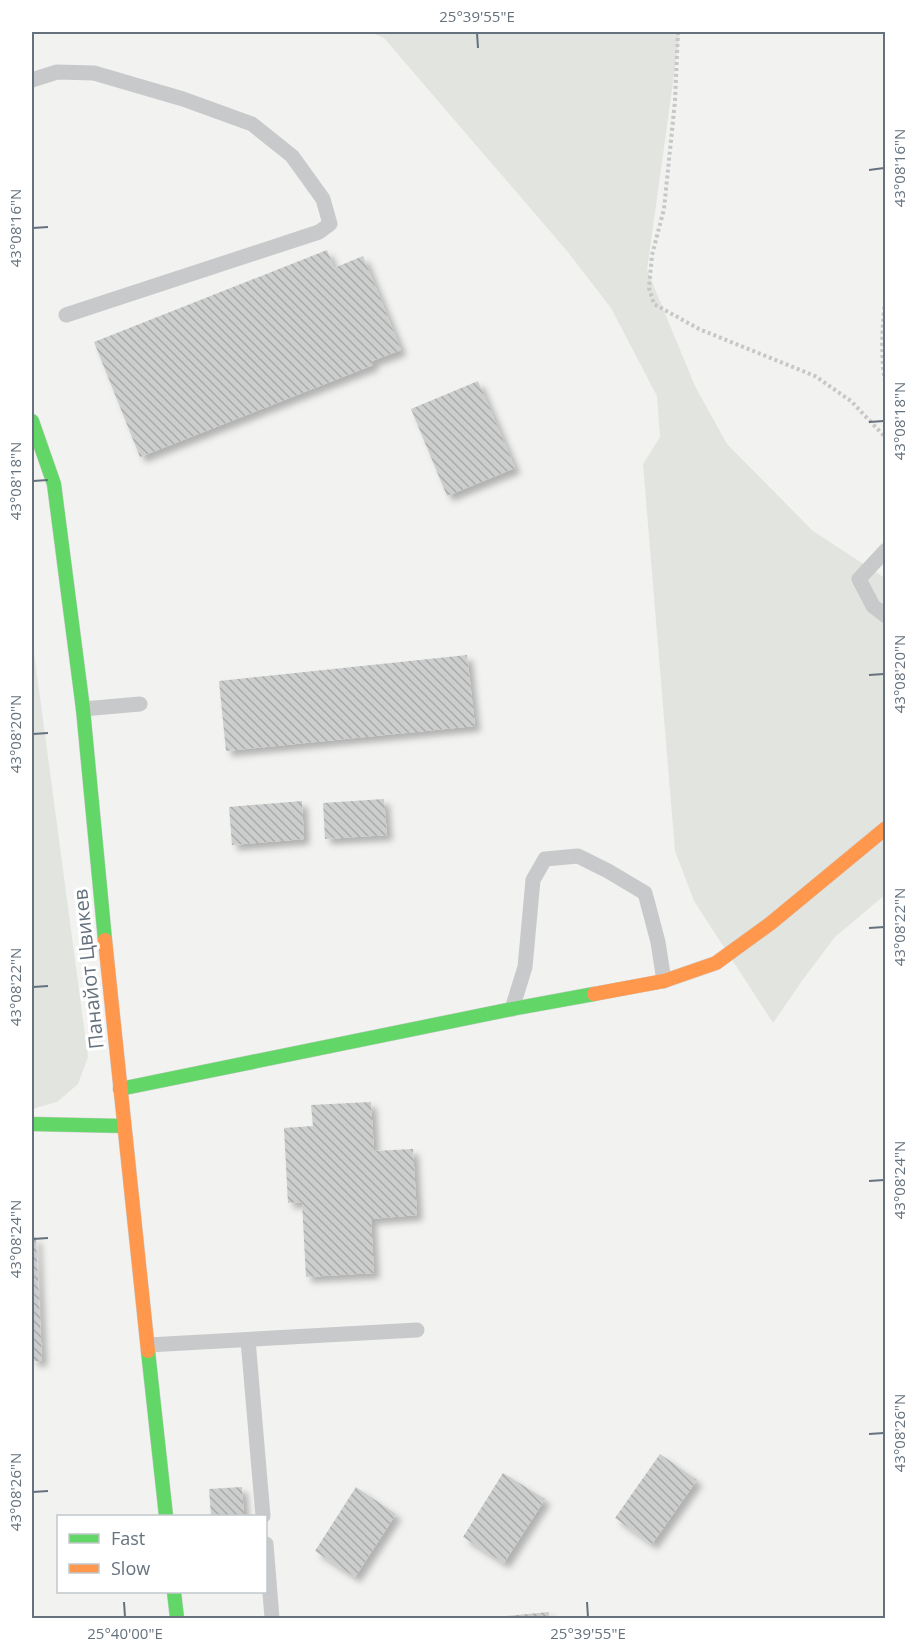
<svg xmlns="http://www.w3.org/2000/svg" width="917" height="1650" viewBox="0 0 917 1650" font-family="'Open Sans',sans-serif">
	<defs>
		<pattern id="building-back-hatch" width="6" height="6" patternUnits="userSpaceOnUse" patternTransform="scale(1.5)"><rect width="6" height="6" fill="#cccdcd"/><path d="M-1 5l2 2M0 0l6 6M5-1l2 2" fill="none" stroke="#a9abac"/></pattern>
		<filter id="shadow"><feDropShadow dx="5.5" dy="5.5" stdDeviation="3" flood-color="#0004"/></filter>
	</defs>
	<rect width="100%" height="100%" fill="#f2f2f1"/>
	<path fill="#e2e5df" d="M369 32H680L647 270 695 386 727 444 813 531 885 578V895L835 937 804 978 773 1023 694 901 675 851 643 464 660 437 657 396 611 308 567 251 384 38Z
		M32 637 88 1057 78 1084 57 1102 32 1109Z"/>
	<path fill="url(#building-back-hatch)" filter="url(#shadow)" d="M327 250 334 268 363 256 401 350 372 361 373 365 140 457 94 342Z
		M478 381 515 468 447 496 411 409Z
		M467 655 475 726 226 751 219 681Z
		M384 799 387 835 325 839 323 803Z
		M302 801 304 839 232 845 229 807Z
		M371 1102 374 1151 413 1149 417 1215 371 1219 374 1273 306 1277 302 1202 288 1203 284 1128 313 1126 311 1105Z
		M32 1237H36L42 1361H32Z
		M660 1454 697 1480 652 1544 615 1518Z
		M503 1473 545 1499 504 1563 463 1537Z
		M242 1487 244 1516H211L209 1489Z
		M356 1487 396 1514 355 1577 315 1551Z
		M549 1612V1618H496V1617Z"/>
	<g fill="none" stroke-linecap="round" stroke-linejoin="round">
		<defs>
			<path id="fast" d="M32 421 54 484 83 709 105 940
				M120 1089 512 1009 594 994
				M32 1124 124 1126
				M148 1351 166 1516
				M174 1592 177 1618"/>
			<path id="slow" d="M105 940 148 1351
				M594 994 664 981 716 963 771 923 886 828"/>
		</defs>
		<use href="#fast" stroke="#d0d0d1" stroke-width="15"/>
		<use href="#slow" stroke="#d0d0d1" stroke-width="15"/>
		<path stroke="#c6c7c6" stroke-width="4" stroke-dasharray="3 3" stroke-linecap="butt" d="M678 32 675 101 664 209 652 255 649 288 654 304 699 329 815 376 851 401 886 438
			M886 295C882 321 880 361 886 386"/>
		<path stroke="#c8c9ca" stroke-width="15" d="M32 80 57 72 94 73 183 99 252 124 292 156 323 199 330 224 319 232 66 315
			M886 550 859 579 873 606 886 616
			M83 709 140 704
			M512 1009 525 967 533 880 545 859 578 856 608 871 645 893 658 942 664 981
			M248 1340 263 1516
			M148 1345 417 1330
			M266 1544 272 1618"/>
		<use href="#fast" stroke="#63d668" stroke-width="14"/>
		<use href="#slow" stroke="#ff974d" stroke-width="14"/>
	</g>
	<path fill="none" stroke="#65727e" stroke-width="2" d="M477 33 478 48M869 170 884 168M33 228 48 227M869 422 884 421M33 481 48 480M869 675 884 674M33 734 48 733M869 928 884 927M33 987 48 986M869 1181 884 1180M33 1239 48 1238M869 1434 884 1433M33 1492 48 1491M124 1602 125 1617M587 1602 588 1617"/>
	<g text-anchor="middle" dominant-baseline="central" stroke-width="6" stroke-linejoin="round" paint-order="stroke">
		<g font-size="20" fill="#65727e" stroke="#fff">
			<text transform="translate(88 969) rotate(-96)">Панайот Цвикев</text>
		</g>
	</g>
	<rect width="917" height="1650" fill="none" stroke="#ffffff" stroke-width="66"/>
	<rect x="57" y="1515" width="210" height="78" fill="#ffffff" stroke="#c1c7cb" stroke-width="1.5"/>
	<rect x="69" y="1534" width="30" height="9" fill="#63d668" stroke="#c1c7cb" stroke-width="1.5"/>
	<text x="111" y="1545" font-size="18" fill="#65727e">Fast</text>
	<rect x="69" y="1564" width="30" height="9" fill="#ff974d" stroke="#c1c7cb" stroke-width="1.5"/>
	<text x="111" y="1575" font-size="18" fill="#65727e">Slow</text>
	<rect x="33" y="33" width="851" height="1584" fill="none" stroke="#65727e" stroke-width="2"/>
	<g font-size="15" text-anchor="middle" fill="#65727e">
		<text x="477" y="22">25°39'55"E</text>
		<text transform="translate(900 168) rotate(-90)" y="5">43°08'16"N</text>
		<text transform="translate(16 228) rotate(-90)" y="5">43°08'16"N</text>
		<text transform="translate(900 421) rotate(-90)" y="5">43°08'18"N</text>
		<text transform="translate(16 481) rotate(-90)" y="5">43°08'18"N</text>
		<text transform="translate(900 674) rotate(-90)" y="5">43°08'20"N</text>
		<text transform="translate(16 734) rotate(-90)" y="5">43°08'20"N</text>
		<text transform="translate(900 927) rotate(-90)" y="5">43°08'22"N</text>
		<text transform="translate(16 987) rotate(-90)" y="5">43°08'22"N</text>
		<text transform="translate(900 1180) rotate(-90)" y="5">43°08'24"N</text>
		<text transform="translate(16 1239) rotate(-90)" y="5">43°08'24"N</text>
		<text transform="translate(900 1433) rotate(-90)" y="5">43°08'26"N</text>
		<text transform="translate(16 1492) rotate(-90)" y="5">43°08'26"N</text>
		<text x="125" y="1639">25°40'00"E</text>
		<text x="588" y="1639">25°39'55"E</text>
	</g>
</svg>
